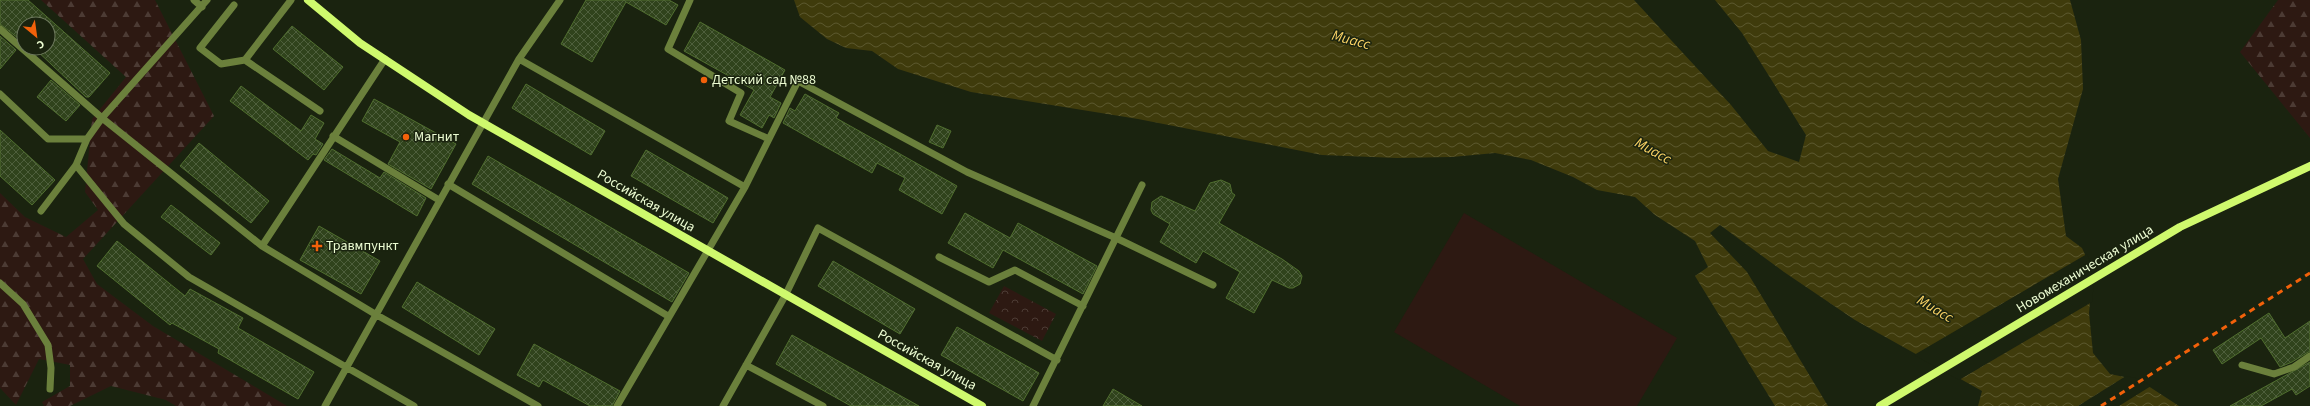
<svg xmlns="http://www.w3.org/2000/svg" width="2310" height="406" viewBox="0 0 2310 406" font-family="'Source Sans 3',sans-serif">
	<defs>
		<pattern id="forest-firs" width="22" height="20" patternUnits="userSpaceOnUse"><rect width="22" height="20" fill="#2d1912"/><path d="M5 1l3.5 6h-7zM16 11l3.5 6h-7z" fill="#4c3b34"/></pattern>
		<pattern id="park-crowns" width="20" height="18" patternUnits="userSpaceOnUse"><rect width="20" height="18" fill="#2d1912"/><path d="M2 6a3 3 0 1 1 6 0M12 15a3 3 0 1 1 6 0" fill="none" stroke="#4c3b34"/></pattern>
		<pattern id="water-waves" width="16" height="10" patternUnits="userSpaceOnUse"><rect width="16" height="10" fill="#3f3b0c"/><path d="M0 5q4-4 8 0t8 0" fill="none" stroke="#5b582e"/></pattern>
		<pattern id="building-cross-hatch" width="8" height="8" patternUnits="userSpaceOnUse"><rect width="8" height="8" fill="#30431c"/><path d="M0 0l8 8M0 8l8-8" fill="none" stroke="#4e5f3c"/></pattern>
	</defs>
	<rect width="100%" height="100%" fill="#1a230f"/>
	<path fill="url(#forest-firs)" d="M41 0H155L214 116 83 259 97 284 153 326 287 406H176L166 400 111 386 70 406H44L42 402 70 386V365L39 359 16 405 0 388V193L25 217 66 237 98 210 85 192 92 119 126 77Z
		M2278 0H2310V138L2240 52Z"/>
	<path fill="url(#park-crowns)" d="M1004 286 1056 314 1042 341 989 313Z"/>
	<path fill="#2d1912" d="M1464 213 1677 338 1637 406H1520L1394 332Z"/>
	<path fill="url(#water-waves)" d="M794 0H1634L1731 105 1768 151 1799 162 1806 135 1742 33 1715 0H2070L2081 40 2083 89 2058 179 2066 236 2082 248 2093 272 2089 313 2093 353 2110 374 2139 380 2179 406H1978L1982 391 1855 320 1784 272 1720 225 1710 233 1747 272 1828 406H1775L1695 276 1708 267 1695 241 1655 215 1635 197 1597 190 1573 177 1531 160 1495 153 1452 157 1397 158 1322 155 1138 119 971 92 898 69 872 51 846 48 827 39 800 17Z"/>
	<path fill="#1a230f" d="M2087 254 2095 272 2092 302 1959 380 1914 355Z
		M2126 376 2140 379 2151 386 2119 406H2078Z"/>
	<path fill="url(#building-cross-hatch)" stroke="#506e2f" d="M0 0H28L110 73 89 97H86L34 48H48V24H24L23 42 0 24Z
		M586 0H669L678 5 666 25 626 2 592 62 561 44Z
		M700 22 785 70 770 97 781 103 774 118 769 115 762 128 740 115 754 90 684 51Z
		M292 26 343 67 324 90 273 49Z
		M0 36 16 50 0 69Z
		M51 80 80 105 66 121 37 97Z
		M526 84 605 131 591 155 512 108Z
		M241 86 301 131 311 115 324 123 315 139 323 144 316 155 313 154 308 160 230 101Z
		M805 94 839 113 836 118 957 186 942 214 899 190 905 178 877 163 872 173 783 123 790 108 795 111Z
		M374 99 456 144 431 189 388 164 400 142 362 121Z
		M937 125 951 131 943 148 929 142Z
		M0 130 55 180 32 205 0 176Z
		M199 143 269 201 251 223 180 166Z
		M332 149 380 178 384 172 426 198 417 216 324 160Z
		M646 150 728 198 713 223 631 176Z
		M488 156 689 273 672 302 472 184Z
		M1221 180 1230 184 1232 193 1235 195 1219 223 1282 259 1299 271 1302 276 1300 284 1293 288H1289L1272 280 1254 313 1226 298 1240 272 1203 251 1196 263 1160 242 1170 224 1153 214 1151 210 1152 202 1161 196 1195 211 1210 183Z
		M171 205 220 243 211 255 161 217Z
		M965 213 1010 238 1018 223 1097 266 1083 294 1003 250 993 268 948 243Z
		M319 226 380 261 361 294 300 260Z
		M117 241 185 296 190 289 243 318 238 328 314 372 298 399 218 353 219 349 172 323 170 325 97 266Z
		M833 261 915 309 900 334 818 286Z
		M417 282 495 329 479 355 402 307Z
		M2269 313 2285 338 2310 321V351L2292 362 2280 367 2261 338 2222 364 2213 350Z
		M957 327 1039 373 1023 401 941 355Z
		M792 335 872 380 919 406H851L776 364Z
		M534 344 620 391 612 406H590L543 380 539 387 517 375Z
		M2310 362V386L2296 395 2292 389 2261 406H2230Z
		M1113 389 1142 406H1103Z"/>
	<g fill="none" stroke-linecap="round" stroke-linejoin="round">
		<path stroke="#6b803c" stroke-width="7" d="M194 0 202 7
			M291 0 245 60 320 111
			M690 0 668 49 741 93 729 121 769 139
			M234 5 200 48 221 64 245 60
			M0 29 102 118 262 246 375 314 538 406
			M519 59 745 187
			M0 94 48 139H87
			M333 136 439 200
			M76 165 124 224 189 277 414 406
			M448 184 668 316
			M41 211 76 165 87 139 102 118 207 0
			M262 246 385 59
			M939 257 989 282 1015 270 1083 306
			M0 283 23 304 48 345 51 368 50 389
			M746 365 823 406
			M2242 365 2274 374 2294 367 2310 356
			M325 406 519 59 560 0
			M617 406 745 187 798 81 967 172 1116 238 1213 285
			M723 406 785 296 818 228 1057 360
			M1033 406 1142 185"/>
		<path stroke="#cff96d" stroke-width="8" d="M308 0 360 43 469 115 982 406
			M1880 406 2180 227 2310 166"/>
		<path stroke="#f2610a" stroke-width="3" stroke-dasharray="6 5" stroke-linecap="butt" d="M2101 406 2310 273"/>
	</g>
	<g fill="#f2610a" stroke="#1a230f" stroke-width="1.5">
		<circle cx="704" cy="80" r="4"/>
		<circle cx="406" cy="137" r="4"/>
		<path d="M315 240h4v4h4v4h-4v4h-4v-4h-4v-4h4z"/>
	</g>
	<g text-anchor="middle" dominant-baseline="central" stroke-width="3" stroke-linejoin="round" paint-order="stroke">
		<g font-size="14" fill="#edfdd3" stroke="#1a230f" text-anchor="start">
			<text x="712" y="80">Детский сад №88</text>
			<text x="414" y="137">Магнит</text>
			<text x="326" y="246">Травмпункт</text>
		</g>
		<g font-size="14" fill="#edfdd3" stroke="#1a230f">
			<text transform="translate(646 201) rotate(30)">Российская улица</text>
			<text transform="translate(2085 269) rotate(-31)">Новомеханическая улица</text>
			<text transform="translate(927 360) rotate(29)">Российская улица</text>
		</g>
		<g font-size="15" font-style="italic" fill="#f9d265" stroke="#1a230f">
			<text transform="translate(1351 40) rotate(15)">Миасс</text>
			<text transform="translate(1653 151) rotate(29)">Миасс</text>
			<text transform="translate(1935 309) rotate(31)">Миасс</text>
		</g>
	</g>
	<g transform="translate(36 36) rotate(151)"><circle r="19" fill="#1a230f" stroke="#6e7a5d"/>
	<path d="M0-3L7 15L0 10L-7 15Z" fill="#f2610a"/>
	<text y="-6" font-size="11" font-weight="bold" text-anchor="middle" fill="#edfdd3">С</text>
	</g>
</svg>
